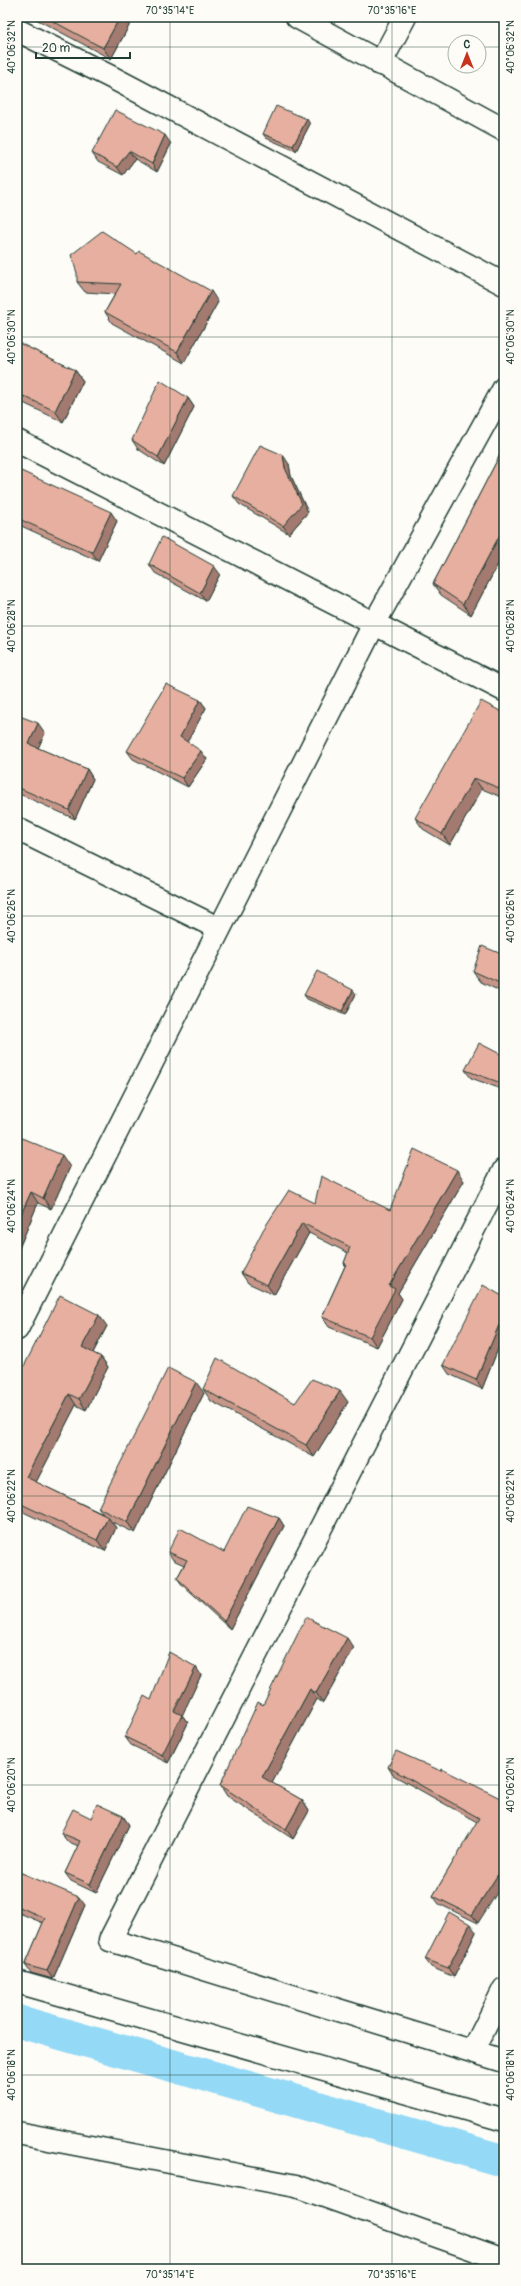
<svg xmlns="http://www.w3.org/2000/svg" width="521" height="2286" viewBox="0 0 521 2286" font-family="Pangolin,sans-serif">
	<rect width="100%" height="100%" fill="#fdfcf7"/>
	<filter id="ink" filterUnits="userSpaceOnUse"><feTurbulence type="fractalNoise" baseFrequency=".025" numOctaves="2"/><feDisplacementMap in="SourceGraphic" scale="8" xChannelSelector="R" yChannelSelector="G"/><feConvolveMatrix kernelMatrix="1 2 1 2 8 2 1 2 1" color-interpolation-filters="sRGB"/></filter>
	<g filter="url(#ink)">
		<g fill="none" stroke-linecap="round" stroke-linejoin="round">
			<path stroke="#94d9f6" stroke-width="33" d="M17 2021 504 2161"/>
			<defs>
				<path id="minor" d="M17 30 113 78 504 284
					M380 64 405 17
					M17 441 504 690
					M17 829 218 928
					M504 1170 110 1940 504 2061
					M17 1329 374 624 504 388
					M17 1982 504 2120
					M473 2051 504 1989
					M17 2133 296 2186 504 2260"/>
				<path id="tertiary" d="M297 17 504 130"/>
			</defs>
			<use href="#minor" stroke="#1f3d34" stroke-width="25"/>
			<use href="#tertiary" stroke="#1f3d34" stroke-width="25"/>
			<use href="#minor" stroke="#fdfcf7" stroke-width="22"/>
			<use href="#tertiary" stroke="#fdfcf7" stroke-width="22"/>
		</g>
		<path fill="#c79689" stroke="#1f3d34" d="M32 17H125L130 24 111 59Z
			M310 124 296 151 266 138 263 134Z
			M171 144 157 172 135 159 123 175 98 162 92 153Z
			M137 254 218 302 184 363 112 323 105 312 115 294 85 292 77 282Z
			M17 342 75 370 83 381 63 422 17 400Z
			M188 398 194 407 164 466 138 449 132 440Z
			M504 447V553L471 615 441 595 433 584Z
			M289 464 291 476 308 512 289 534 239 504 233 496Z
			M17 479 117 521 98 561 17 524Z
			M149 564 220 574 206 601 155 573Z
			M200 700 206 708 187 742 207 759 188 787 133 759 127 751Z
			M504 713V798L482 789 450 845 423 829 415 818Z
			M17 715 45 733 38 748 87 769 93 779 75 819 17 793Z
			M504 955V993L481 982 473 971Z
			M356 994 345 1015 307 999 304 995Z
			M504 1056V1090L471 1078 465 1070Z
			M17 1136 70 1167 51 1209 38 1203 17 1253Z
			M464 1181 398 1293 402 1299 377 1347 329 1327 322 1317 345 1266 344 1263 348 1253 309 1233 274 1295 248 1283 241 1273 315 1203 390 1210Z
			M504 1297V1334L482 1389 449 1374 443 1365Z
			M107 1326 93 1353 101 1357 108 1367 86 1410 76 1405 36 1482 103 1514 98 1508 204 1393 135 1533 112 1522 116 1528 105 1551 17 1509V1380Z
			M203 1389 295 1403 348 1402 314 1457 211 1401Z
			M279 1518 284 1526 230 1629 183 1586 177 1578 184 1565 173 1560 168 1552H224Z
			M354 1648 323 1703 317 1699 272 1783 302 1800 309 1811 293 1839 227 1796 220 1785 263 1705Z
			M201 1675 182 1715 188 1723 168 1763 131 1745 125 1737 151 1700Z
			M388 1767 504 1800 478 1923 439 1904 433 1896 477 1822 393 1775Z
			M123 1816 129 1825 96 1893 71 1881 65 1873 78 1846 67 1841 61 1833 91 1818Z
			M17 1871 85 1905 53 1979 31 1973 25 1965 43 1923 17 1912Z
			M476 1932 454 1977 431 1967 425 1959Z"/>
		<path fill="#a27a6f" stroke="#1f3d34" d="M120 17H125L130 24 111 59 103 48Z
			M307 119 310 124 296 151 293 146Z
			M165 135 171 144 157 172 152 164Z
			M129 151 135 159 123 175 117 167Z
			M211 291 218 302 184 363 177 352Z
			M75 370 83 381 63 422 55 411Z
			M188 398 194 407 164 466 158 457Z
			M283 455 289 464 291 476 308 512 289 534 283 526 285 468Z
			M111 512 117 521 98 561 92 552Z
			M504 527V553L471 615 463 604Z
			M214 566 220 574 206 601 200 593Z
			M200 700 206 708 185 746 180 737Z
			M38 723 45 733 36 753 29 744Z
			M201 751 207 759 188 787 182 778Z
			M87 769 93 779 75 819 69 810Z
			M474 778 482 789 450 845 442 834Z
			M353 990 356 994 345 1015 342 1011Z
			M62 1155 70 1167 51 1209 43 1198Z
			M457 1170 464 1181 398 1293 402 1299 377 1347 370 1337 389 1286Z
			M31 1192 38 1203 17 1253V1223Z
			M302 1223 309 1233 274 1295 267 1285Z
			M99 1315 107 1326 90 1358 82 1347Z
			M499 1325 504 1332V1334L482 1389 476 1380Z
			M101 1357 108 1367 86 1410 79 1399Z
			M196 1382 204 1393 135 1533 127 1522Z
			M340 1391 348 1402 314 1457 306 1445Z
			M69 1394 76 1405 33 1488 26 1477Z
			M108 1517 116 1528 105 1551 97 1540Z
			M279 1518 284 1526 230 1629 224 1621Z
			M347 1638 354 1648 323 1703 316 1693Z
			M196 1667 201 1675 181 1718 182 1715 188 1723 168 1763 162 1755 174 1711Z
			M310 1689 317 1699 270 1787 262 1777Z
			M302 1800 309 1811 293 1839 286 1829Z
			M123 1816 129 1825 96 1893 90 1884Z
			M504 1865V1882L478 1923 472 1915Z
			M79 1897 85 1905 53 1979 47 1971Z
			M470 1924 476 1932 454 1977 448 1968Z"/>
		<path fill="#e7af9f" stroke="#1f3d34" d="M45 17H120L103 48Z
			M276 106 307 119 293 146 263 134Z
			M115 110 165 135 152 164 129 151 117 167 92 153Z
			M102 231 137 254 139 251 211 291 177 352 105 312 121 284 77 282V273L71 255Z
			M17 342 75 370 55 411 17 393Z
			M160 380 188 398 158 457 132 440Z
			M260 445 283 455 285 468 302 504 283 526 233 496Z
			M504 447V527L463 604 433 584Z
			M21 471 111 512 92 552 17 518V479Z
			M162 537 214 566 200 593 149 564Z
			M166 684 200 700 180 737 201 751 182 778 127 751Z
			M481 701 504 713V790L474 778 442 834 415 818Z
			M17 715 38 723 29 744 87 769 69 810 17 787Z
			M482 946 504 955V985L473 971Z
			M317 971 353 990 342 1011 304 995Z
			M479 1043 504 1056V1084L465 1070Z
			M17 1136 62 1155 43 1198 31 1192 17 1223Z
			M414 1149 457 1170 389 1286 395 1289 370 1337 322 1317 346 1264 344 1263 350 1247 302 1223 267 1285 241 1273 263 1230 289 1190 315 1203 321 1176 390 1210Z
			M483 1285 504 1297V1327L499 1325 476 1380 443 1365Z
			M60 1295 99 1315 82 1347 101 1357 79 1399 69 1394 26 1477 108 1517 97 1540 17 1502V1380Z
			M217 1358 295 1403 312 1379 340 1391 306 1445 203 1389Z
			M168 1368 196 1382 127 1522 98 1508Z
			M247 1506 279 1518 224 1621 177 1578 187 1560 168 1552 180 1528 224 1552Z
			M306 1617 347 1638 316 1693 310 1689 262 1777 302 1800 286 1829 220 1785 258 1702 263 1705Z
			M169 1652 196 1667 174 1711 182 1715 162 1755 125 1737 144 1696 151 1700Z
			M396 1751 441 1771 442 1769 504 1800V1865L472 1915 433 1896 479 1818 388 1767Z
			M97 1804 123 1816 90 1884 65 1873 80 1841 61 1833 73 1809 91 1818Z
			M17 1871 79 1897 47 1971 25 1965 45 1918 17 1906Z
			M449 1912 470 1924 448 1968 425 1959Z"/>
	</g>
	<path fill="none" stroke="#1f3d34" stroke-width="1" stroke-opacity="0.45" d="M170 17V2269M392 17V2269M17 47H455M479 47H504M17 337H504M17 626H504M17 916H504M17 1206H504M17 1496H504M17 1785H504M17 2075H504"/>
	<rect width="521" height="2286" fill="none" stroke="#fdfcf7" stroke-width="44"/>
	<g transform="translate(467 54)"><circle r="19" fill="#fdfcf7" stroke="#a4b0a9"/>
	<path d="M0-3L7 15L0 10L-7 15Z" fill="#c8321e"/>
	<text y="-6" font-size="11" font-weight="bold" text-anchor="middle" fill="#1f3d34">С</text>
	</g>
	<path d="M36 52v6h94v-6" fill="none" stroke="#1f3d34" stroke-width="2"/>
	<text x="42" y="52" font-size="12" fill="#1f3d34" stroke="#fdfcf7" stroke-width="3" paint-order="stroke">20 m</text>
	<rect x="22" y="22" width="477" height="2242" fill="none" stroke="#1f3d34" stroke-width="1.5"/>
	<g font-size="10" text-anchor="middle" fill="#1f3d34">
		<text x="170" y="14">70°35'14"E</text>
		<text x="392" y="14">70°35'16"E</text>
		<text transform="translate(11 47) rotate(-90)" y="4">40°06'32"N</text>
		<text transform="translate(510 47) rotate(-90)" y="4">40°06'32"N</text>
		<text transform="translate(11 337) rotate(-90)" y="4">40°06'30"N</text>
		<text transform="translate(510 337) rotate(-90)" y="4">40°06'30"N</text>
		<text transform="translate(11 626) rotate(-90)" y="4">40°06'28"N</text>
		<text transform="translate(510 626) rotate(-90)" y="4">40°06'28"N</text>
		<text transform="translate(11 916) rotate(-90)" y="4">40°06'26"N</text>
		<text transform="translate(510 916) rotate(-90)" y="4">40°06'26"N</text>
		<text transform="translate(11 1206) rotate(-90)" y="4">40°06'24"N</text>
		<text transform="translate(510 1206) rotate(-90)" y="4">40°06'24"N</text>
		<text transform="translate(11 1496) rotate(-90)" y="4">40°06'22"N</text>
		<text transform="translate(510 1496) rotate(-90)" y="4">40°06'22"N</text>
		<text transform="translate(11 1785) rotate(-90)" y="4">40°06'20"N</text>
		<text transform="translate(510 1785) rotate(-90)" y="4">40°06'20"N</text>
		<text transform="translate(11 2075) rotate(-90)" y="4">40°06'18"N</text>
		<text transform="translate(510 2075) rotate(-90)" y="4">40°06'18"N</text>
		<text x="170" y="2278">70°35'14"E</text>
		<text x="392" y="2278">70°35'16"E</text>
	</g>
</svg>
